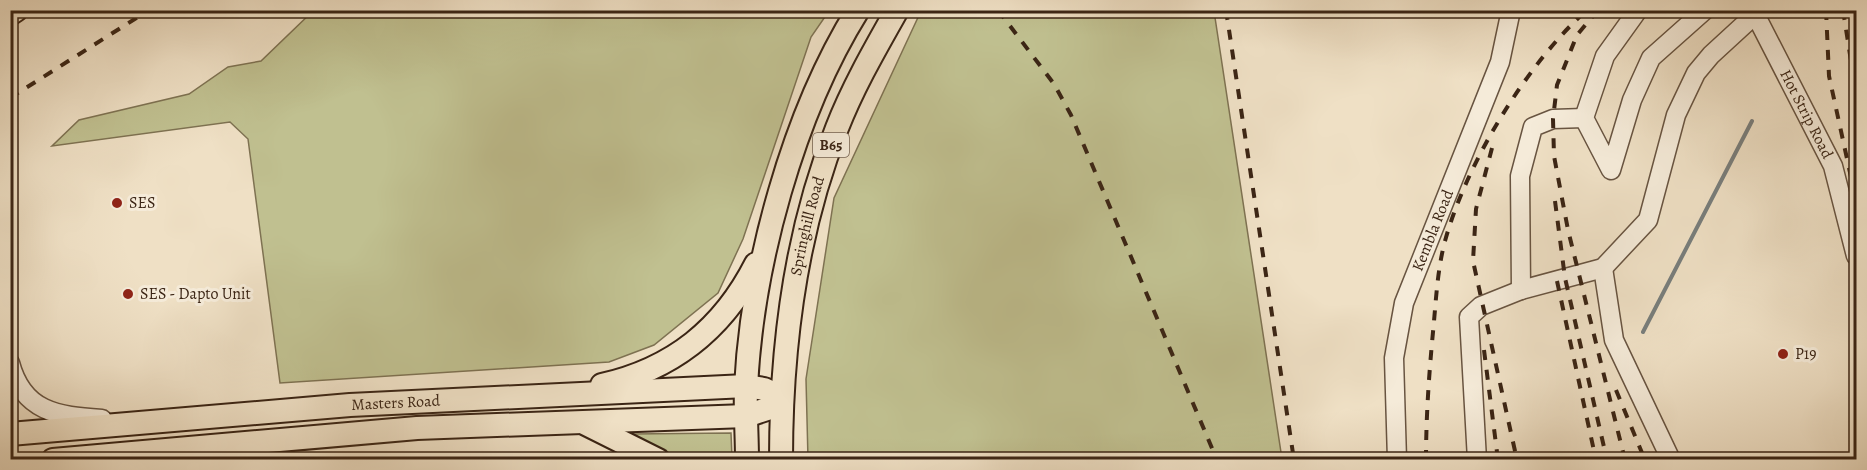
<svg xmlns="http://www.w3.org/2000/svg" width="1867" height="470" viewBox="0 0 1867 470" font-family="Alegreya,serif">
	<rect width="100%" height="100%" fill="#efe0c5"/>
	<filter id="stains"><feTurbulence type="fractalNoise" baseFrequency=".00333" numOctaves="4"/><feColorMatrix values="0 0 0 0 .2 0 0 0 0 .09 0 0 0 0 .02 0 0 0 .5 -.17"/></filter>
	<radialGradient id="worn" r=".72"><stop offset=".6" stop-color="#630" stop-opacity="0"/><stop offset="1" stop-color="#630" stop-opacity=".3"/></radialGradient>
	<path fill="#c0c090" stroke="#7e7252" stroke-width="1.5" d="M314 10H829V11L811 37 743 239 718 293 654 345 609 362 280 383 248 139 230 122 52 146 79 120 189 94 228 67 261 61Z
		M921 11H1214L1282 459H808L806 379 834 198Z
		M731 433 732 459H676L632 434Z"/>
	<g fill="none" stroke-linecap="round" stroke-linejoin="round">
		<path stroke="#787e7c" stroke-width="4" d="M1643 332 1752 121"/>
		<defs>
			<g id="minor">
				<path d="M1638 10 1605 56 1584 118 1611 170 1632 100 1651 58 1705 10"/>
				<path id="s1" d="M1753 10 1833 166 1856 256"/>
				<path d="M1603 268 1614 340 1671 460"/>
				<path d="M1521 290 1520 176 1533 127 1553 119 1584 118"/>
				<path d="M10 363C23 412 57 416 102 419"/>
				<path id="s2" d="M1397 460 1394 358 1404 303 1500 62 1511 10"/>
				<path d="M1477 460 1469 317 1481 306 1521 290 1603 268 1648 220 1676 115 1696 73 1711 55 1760 10"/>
			</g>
			<g id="major">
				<path d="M10 14 16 10"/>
				<path d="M602 385C673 369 723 329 756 264"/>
				<path d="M586 424 658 460"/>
				<path id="s3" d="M10 434 350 405 746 386 764 389 781 397"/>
				<path d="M53 460 417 428 746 416 767 409 781 399"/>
				<path d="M747 460C747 435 745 411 746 387 752 265 793 114 858 10"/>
				<path id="s4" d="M781 460C781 347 795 233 837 128 853 87 875 49 897 10"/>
			</g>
		</defs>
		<use href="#minor" stroke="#685441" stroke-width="21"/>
		<use href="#major" stroke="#3b2515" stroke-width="26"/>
		<use href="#minor" stroke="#f5ebd9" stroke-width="18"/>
		<use href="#major" stroke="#efe0c5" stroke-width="22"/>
		<path stroke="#3b2515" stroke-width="4" stroke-dasharray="10 10" stroke-linecap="butt" d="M998 10 1054 84 1071 115 1217 460
			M1226 10 1294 460
			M1598 10 1577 35 1557 85 1553 119 1554 156 1568 230 1625 460
			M1826 10 1829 76 1856 200
			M1843 10 1856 93
			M10 98 149 10
			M1492 148 1476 209 1473 261 1517 460
			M1555 201 1565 278 1607 460
			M1557 281 1596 460
			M1484 350 1498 460
			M1616 390 1645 460
			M1426 460C1426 417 1429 374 1433 332 1436 302 1437 271 1445 241 1466 164 1527 63 1587 10"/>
	</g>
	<g fill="#8f2418" stroke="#f5ebd9" stroke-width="2">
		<circle cx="117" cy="203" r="6"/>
		<circle cx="128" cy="294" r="6"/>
		<circle cx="1783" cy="354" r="6"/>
	</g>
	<g text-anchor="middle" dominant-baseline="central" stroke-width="6" stroke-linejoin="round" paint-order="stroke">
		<rect fill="#f5ebd9" stroke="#736050" stroke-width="1.5" x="813" y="133" width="36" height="24" rx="4.5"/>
		<g font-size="15" font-weight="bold" fill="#3b2515">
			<text x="831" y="145">B65</text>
		</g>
		<g font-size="16" fill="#3b2515" stroke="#f5ebd9">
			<text stroke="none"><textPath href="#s1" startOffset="117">Hot Strip Road</textPath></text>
			<text stroke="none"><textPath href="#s4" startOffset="236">Springhill Road</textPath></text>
			<text stroke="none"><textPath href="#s2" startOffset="236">Kembla Road</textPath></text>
			<text stroke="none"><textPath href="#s3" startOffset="387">Masters Road</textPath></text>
		</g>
		<g font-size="16" fill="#3b2515" stroke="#f5ebd9" text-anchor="start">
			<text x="129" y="203">SES</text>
			<text x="140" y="294">SES - Dapto Unit</text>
			<text x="1795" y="354">P19</text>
		</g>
	</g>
	<rect width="1867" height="470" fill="none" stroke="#efe0c5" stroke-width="36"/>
	<rect x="12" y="12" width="1843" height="446" fill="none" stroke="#3b2515" stroke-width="3"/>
	<rect x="18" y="18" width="1831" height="434" fill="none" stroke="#3b2515" stroke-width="1.5"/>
	<rect width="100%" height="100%" filter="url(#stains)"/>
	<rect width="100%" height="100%" fill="url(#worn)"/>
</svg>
